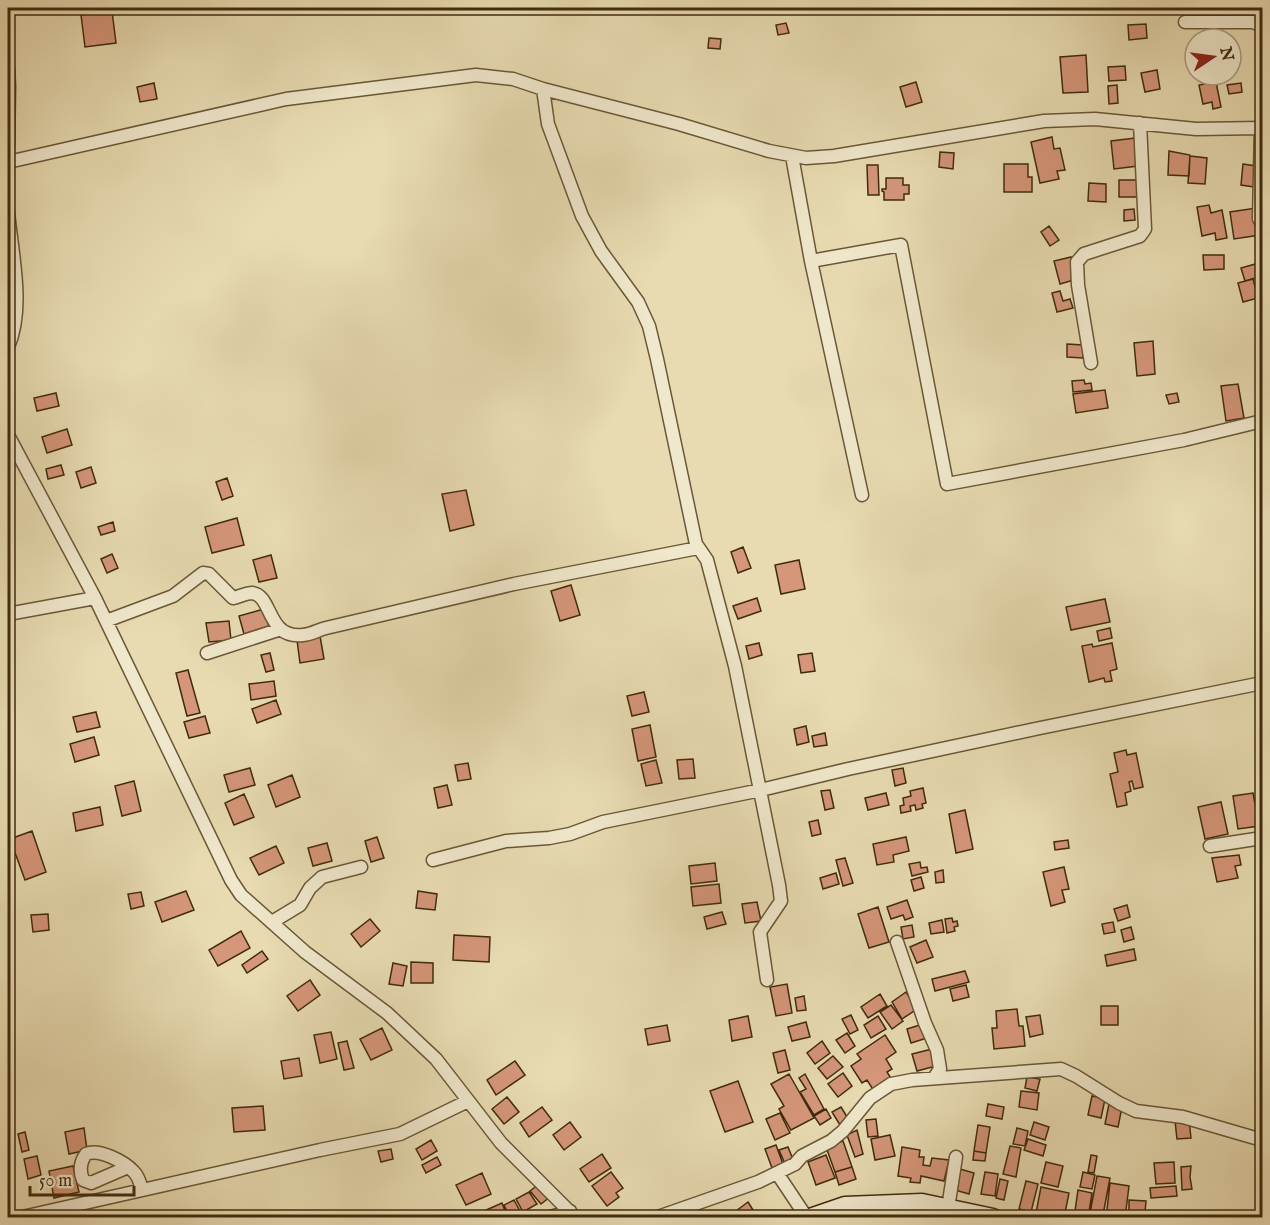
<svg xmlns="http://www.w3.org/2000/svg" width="1270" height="1225" viewBox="0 0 1270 1225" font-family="'IM FELL English',serif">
	<rect width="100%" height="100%" fill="#e8dbb1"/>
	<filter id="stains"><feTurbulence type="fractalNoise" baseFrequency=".00333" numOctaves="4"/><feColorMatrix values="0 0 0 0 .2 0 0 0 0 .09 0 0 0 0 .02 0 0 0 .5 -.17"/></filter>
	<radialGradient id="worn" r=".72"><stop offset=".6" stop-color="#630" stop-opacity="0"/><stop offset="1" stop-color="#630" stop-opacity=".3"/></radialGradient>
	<path fill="#d59679" stroke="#402b0e" stroke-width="1.5" d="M112 11 116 43 85 47 81 15Z
		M786 23 789 33 778 35 776 25Z
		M1146 24 1147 38 1129 40 1128 25Z
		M709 38 721 39 720 49 708 48Z
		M1086 55 1088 92 1063 93 1060 57Z
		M1125 66 1126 80 1109 81 1108 67Z
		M1157 70 1160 89 1145 92 1141 73Z
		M916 82 922 102 906 107 900 87Z
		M1216 82 1221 107 1213 109 1212 102 1203 104 1199 85Z
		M154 83 157 99 140 102 137 87Z
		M1241 83 1242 92 1229 94 1227 85Z
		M1117 85 1118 103 1109 104 1108 86Z
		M1052 137 1054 149 1060 148 1065 170 1057 171 1059 179 1040 183 1031 142Z
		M1135 138 1138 166 1114 169 1111 141Z
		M1169 151 1190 155 1189 176 1168 175Z
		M940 152 954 153 953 169 939 167Z
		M1190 156 1207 158 1205 184 1188 183Z
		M1004 164H1028V177H1032V192H1004Z
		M1243 164 1256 166 1254 187 1241 185Z
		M867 165H878L879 195H868Z
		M886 178H903V185H909V194H904V200H884V192L882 191V189H886Z
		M1119 180H1137V197H1119Z
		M1089 183 1106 184V202L1088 201Z
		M1209 205 1211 213 1222 210 1227 238 1216 240 1215 233 1202 236 1197 207Z
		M1256 208 1260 235 1234 239 1230 212Z
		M1134 209 1135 220 1124 221V210Z
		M1049 226 1059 240 1050 246 1041 232Z
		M1203 255H1224V269L1204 270Z
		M1071 257 1077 279 1060 284 1054 261Z
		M1259 263 1262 276 1245 281 1241 268Z
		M1253 279 1258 298 1243 302 1238 283Z
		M1060 291 1063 301 1070 299 1073 308 1057 312 1052 293Z
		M1153 341 1155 374 1137 376 1134 343Z
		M1067 344 1083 345V358L1067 357Z
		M1084 380 1085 384 1091 383 1092 390 1073 392 1072 381Z
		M1238 384 1244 418 1226 421 1221 386Z
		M1105 390 1108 408 1076 413 1073 394Z
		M56 393 59 406 37 411 34 398Z
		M1177 393 1179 402 1169 404 1166 395Z
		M67 429 72 445 47 453 42 437Z
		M61 465 64 475 48 479 46 469Z
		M91 467 96 483 81 488 76 472Z
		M227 478 233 496 222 500 216 482Z
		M466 490 474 525 450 531 442 494Z
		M237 518 244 545 212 553 205 527Z
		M113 522 115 531 101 535 98 527Z
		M743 547 751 568 738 573 731 552Z
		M112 554 118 568 107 573 101 559Z
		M271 555 277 578 259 582 253 560Z
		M799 560 805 589 781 594 775 565Z
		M571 585 580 615 560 621 551 591Z
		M757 598 761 611 738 619 733 606Z
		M1105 599 1110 622 1071 630 1066 607Z
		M264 609 269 626 244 634 239 616Z
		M229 621 231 640 209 642 206 623Z
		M1110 628 1112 638 1099 641 1097 631Z
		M320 636 324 659 300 663 297 640Z
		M759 643 762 655 749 659 746 646Z
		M1112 643 1117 669 1110 671 1112 681 1105 682 1104 678 1089 682 1082 646 1092 644 1093 647Z
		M270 653 274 670 266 672 261 655Z
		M812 653 815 671 801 673 798 655Z
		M188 670 200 713 187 716 176 673Z
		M274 681 276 696 251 700 249 684Z
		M644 692 649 712 632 716 627 696Z
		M276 700 281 714 257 723 252 709Z
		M96 712 100 727 77 732 73 717Z
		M205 716 210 733 189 738 184 722Z
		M650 725 656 757 638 761 632 729Z
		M806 726 809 742 797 745 794 729Z
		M825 733 827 745 814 747 812 736Z
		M94 737 99 755 75 762 70 744Z
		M1126 750 1127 755 1136 753 1143 787 1134 789 1132 781 1129 782 1131 791 1125 793 1127 805 1117 807 1110 774 1118 772 1114 753Z
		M693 759 695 778 679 779 677 760Z
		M656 760 662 783 646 786 641 764Z
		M468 763 471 779 458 781 455 765Z
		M250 768 255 785 229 792 224 775Z
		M903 768 906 783 895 786 892 770Z
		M292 775 300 797 276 807 268 785Z
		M134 781 141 811 122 816 115 786Z
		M447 785 452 805 438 808 434 788Z
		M923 788 926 803 922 804 923 808 916 810 915 805 910 806 911 811 901 813 900 806 904 805 903 798 911 796 910 791Z
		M830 790 834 808 825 810 821 791Z
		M886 793 889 805 868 810 865 798Z
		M1253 793 1259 826 1238 829 1233 796Z
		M244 794 254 817 234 825 225 803Z
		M1221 802 1228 834 1205 839 1198 807Z
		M100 807 103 825 76 831 73 813Z
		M965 810 973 849 956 853 949 814Z
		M818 820 821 834 812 836 809 822Z
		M32 831 46 872 25 880 10 839Z
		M377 837 384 858 371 862 365 841Z
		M906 837 909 851 893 855 894 862 877 865 873 844Z
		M1068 840 1069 848 1055 850 1054 842Z
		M327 843 332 861 313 866 308 848Z
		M276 846 284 863 259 875 250 858Z
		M1239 855 1241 865 1235 866 1238 878 1217 882 1212 858Z
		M845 858 853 883 843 886 836 860Z
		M920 862 921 868 927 867 928 872 912 876 909 864Z
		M715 863 717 881 691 884 689 866Z
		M1064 867 1069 889 1062 890 1065 902 1051 906 1043 872Z
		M943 870 944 882 936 883 935 872Z
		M836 873 839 884 823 889 820 878Z
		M921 877 924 888 914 891 911 880Z
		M719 884 721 903 693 906 691 887Z
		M186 891 194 910 162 922 155 902Z
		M418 891 437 894 435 910 416 908Z
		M141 892 144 906 131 909 128 894Z
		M907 900 913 917 905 920 903 915 891 919 887 907Z
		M757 902 761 921 745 923 742 904Z
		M1127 905 1130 917 1118 921 1114 909Z
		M878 907 889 942 869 948 858 914Z
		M722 912 726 924 707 929 704 917Z
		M48 914 49 930 33 932 31 915Z
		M952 918 953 922 957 921 958 926 954 927 955 931 947 933 945 919Z
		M370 919 380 931 361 947 351 934Z
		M942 920 944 932 931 934 929 923Z
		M1113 922 1115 932 1104 934 1102 924Z
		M912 925 914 937 903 939 901 927Z
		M1131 927 1134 939 1124 942 1121 930Z
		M241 931 250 948 218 966 209 950Z
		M454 935 490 937 489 962 453 960Z
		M926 940 933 957 917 963 910 947Z
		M1134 949 1136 960 1107 966 1105 955Z
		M262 951 268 959 247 973 242 965Z
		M411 962 433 963V983H411Z
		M393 963 407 966 403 986 389 984Z
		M965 971 969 982 935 991 932 979Z
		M310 980 320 995 298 1011 287 996Z
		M787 984 792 1013 776 1016 770 987Z
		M966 985 969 997 953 1001 950 989Z
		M906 992 917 1009 902 1019 892 1002Z
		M880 994 887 1006 868 1018 861 1007Z
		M804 996 806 1010 797 1011 795 998Z
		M891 1005 903 1021 892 1029 880 1012Z
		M1101 1006H1118V1025H1101Z
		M1017 1009 1019 1026H1023L1025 1046 994 1049 992 1028H997L996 1011Z
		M851 1015 858 1030 850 1034 842 1019Z
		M1040 1015 1043 1034 1030 1037 1026 1017Z
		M748 1016 752 1037 732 1041 729 1020Z
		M878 1016 886 1029 871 1038 864 1025Z
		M806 1022 810 1037 792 1041 788 1027Z
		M923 1024 927 1038 911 1043 907 1029Z
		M667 1025 670 1041 648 1045 645 1029Z
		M382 1028 392 1050 371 1060 360 1039Z
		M331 1032 337 1059 320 1063 314 1035Z
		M847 1033 855 1046 845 1053 836 1040Z
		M885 1035 896 1052 886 1059 892 1069 887 1072 892 1080 874 1091 867 1080 862 1083 851 1066 861 1059 857 1054Z
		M347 1041 354 1068 344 1070 338 1043Z
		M822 1041 830 1053 815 1064 807 1053Z
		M932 1049 936 1066 917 1071 912 1054Z
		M785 1050 790 1070 778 1073 773 1053Z
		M833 1056 843 1067 827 1079 818 1068Z
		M299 1058 302 1076 284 1079 281 1061Z
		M515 1061 525 1075 496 1095 487 1080Z
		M843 1073 852 1086 838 1097 828 1084Z
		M789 1074 814 1118 791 1130 779 1109 784 1106 771 1084Z
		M805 1074 824 1109 814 1115 800 1092 806 1089 799 1078Z
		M1027 1077 1040 1079 1037 1091 1025 1088Z
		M738 1081 753 1122 725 1132 710 1091Z
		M1021 1091 1039 1093 1037 1110 1019 1107Z
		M1092 1096 1105 1099 1101 1118 1088 1115Z
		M507 1097 519 1112 504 1124 492 1109Z
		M988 1104 1004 1107 1002 1119 986 1116Z
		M1109 1104 1122 1107 1118 1127 1105 1124Z
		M263 1106 265 1130 234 1132 232 1108Z
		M542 1107 552 1120 529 1137 520 1123Z
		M841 1107 849 1120 840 1125 832 1112Z
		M826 1109 831 1118 820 1125 814 1116Z
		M780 1113 790 1133 775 1140 766 1119Z
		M876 1119 878 1136 868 1137 866 1120Z
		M1189 1120 1191 1138 1177 1139 1175 1121Z
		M570 1122 581 1137 564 1150 553 1135Z
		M1034 1122 1049 1127 1045 1140 1030 1135Z
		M978 1125 990 1127 986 1153 974 1151Z
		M84 1128 87 1150 69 1154 65 1132Z
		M1017 1128 1028 1131 1025 1146 1013 1144Z
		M857 1130 863 1154 855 1157 847 1135Z
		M25 1132 29 1150 22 1152 18 1134Z
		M890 1135 895 1156 875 1160 871 1139Z
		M1028 1139 1046 1145 1043 1156 1024 1150Z
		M431 1140 437 1151 422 1160 416 1149Z
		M843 1141 852 1167 835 1172 826 1147Z
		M776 1145 783 1164 772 1168 765 1149Z
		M1010 1146 1021 1148 1016 1177 1003 1174Z
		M788 1147 794 1162 786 1166 779 1150Z
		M902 1147 920 1150 919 1157H924L923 1165 930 1166 932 1158 949 1160 944 1181 921 1176 920 1183 910 1182 911 1178 898 1176Z
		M391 1149 393 1159 381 1162 378 1151Z
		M974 1151 986 1153 985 1161 973 1160Z
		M602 1154 611 1168 589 1182 580 1169Z
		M826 1155 835 1178 816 1185 808 1162Z
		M1091 1155 1097 1156 1094 1173 1088 1172Z
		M37 1156 41 1175 28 1179 24 1159Z
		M437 1157 441 1165 426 1173 422 1165Z
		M1046 1162 1063 1166 1058 1187 1041 1183Z
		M1174 1162 1175 1183 1156 1184 1154 1163Z
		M73 1166 79 1192 54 1198 49 1171Z
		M1191 1166 1190 1177 1192 1189 1182 1190 1181 1167Z
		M852 1167 856 1179 839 1185 835 1172Z
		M960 1169 974 1173 969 1194 955 1190Z
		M611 1172 623 1188 616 1193 619 1197 607 1206 592 1186Z
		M985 1172 998 1174 995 1196 981 1194Z
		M1083 1172 1095 1175 1092 1189 1080 1187Z
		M482 1173 491 1194 466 1205 456 1185Z
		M1097 1176 1110 1178 1103 1215 1090 1213Z
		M1000 1179 1008 1181 1004 1200 996 1198Z
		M1026 1181 1038 1184 1031 1212 1019 1209Z
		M1110 1183 1129 1186 1125 1218H1106Z
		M539 1184 550 1197 541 1204 530 1191Z
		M1176 1186 1177 1196 1151 1198 1150 1188Z
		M1041 1187 1069 1193 1064 1218H1035Z
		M1078 1190 1092 1193 1088 1218H1074Z
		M529 1192 537 1204 523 1212 516 1199Z
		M514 1200 521 1213 510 1218 504 1205Z
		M1129 1200 1146 1201 1145 1212 1129 1211Z
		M748 1202 758 1218H734L732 1214Z
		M502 1203 507 1216 487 1218 484 1211Z"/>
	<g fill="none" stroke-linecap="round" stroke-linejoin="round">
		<defs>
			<path id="street" d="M1185 22H1253L1262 26
				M8 68 9 86 8 149
				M543 89 548 124 582 216 601 251 638 302 649 326 657 359 696 544 707 560 735 666 779 885 781 901 760 932 767 980
				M792 156 811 261 901 245 947 484 1184 440 1262 421
				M8 162 286 99 476 75 513 79 543 89 679 124 769 151 806 158 834 156 1044 121 1095 119 1196 129 1262 128
				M8 212C12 254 25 308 8 347
				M1259 219 1261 128
				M811 261 862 495
				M1091 363 1078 285 1077 262 1084 254 1140 236 1145 229 1140 123
				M8 435 95 598 231 880 241 895 305 952 387 1013 436 1059 501 1143 576 1218
				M8 614 95 598
				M106 621 173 596 203 573 209 574 233 598C239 597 246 593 252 593 273 595 266 639 303 635 312 634 318 630 326 628L514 584 698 548
				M207 653 281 629
				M1210 846 1262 838
				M433 860 506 841 549 838 570 834 603 822 761 790 848 769 1040 728 1262 683
				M272 922 300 905 310 888 322 877 361 867
				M897 942 925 1023 937 1050 940 1069 934 1078
				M128 1167 91 1183 83 1180C79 1170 80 1162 86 1154 99 1148 125 1162 134 1172 139 1177 140 1183 142 1190
				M777 1173 807 1218
				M948 1208 956 1157
				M18 1218 320 1150 400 1134 468 1101
				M548 1218 570 1211
				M655 1218 758 1182 795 1164 802 1156 831 1141 843 1131 870 1098 891 1084 912 1080 1061 1069 1076 1076 1119 1103 1136 1111 1183 1117 1262 1140"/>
			<path id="secondary" d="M810 1218 845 1206 922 1203 993 1218"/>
		</defs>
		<use href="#street" stroke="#6a5737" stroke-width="15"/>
		<use href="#secondary" stroke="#402b0e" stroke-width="21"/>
		<use href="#street" stroke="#f0e8cc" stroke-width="12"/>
		<use href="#secondary" stroke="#f0e8cc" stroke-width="18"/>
	</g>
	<rect width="1270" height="1225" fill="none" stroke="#e8dbb1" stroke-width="30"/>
	<rect x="9" y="9" width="1252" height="1207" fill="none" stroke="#402b0e" stroke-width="3"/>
	<rect x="15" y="15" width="1240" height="1195" fill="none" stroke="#402b0e" stroke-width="1.5"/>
	<g transform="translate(1213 57) rotate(77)"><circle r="28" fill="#f0e8cc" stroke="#aa9c80" stroke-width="1.5"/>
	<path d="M0-4.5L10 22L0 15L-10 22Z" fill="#8f2418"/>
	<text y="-9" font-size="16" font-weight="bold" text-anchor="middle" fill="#402b0e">N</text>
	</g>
	<path d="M30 1186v9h104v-9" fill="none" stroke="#402b0e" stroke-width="3"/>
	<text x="39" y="1186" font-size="18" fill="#402b0e" stroke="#f0e8cc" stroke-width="4.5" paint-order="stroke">50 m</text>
	<rect width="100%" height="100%" filter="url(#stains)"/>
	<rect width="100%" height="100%" fill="url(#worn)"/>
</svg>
